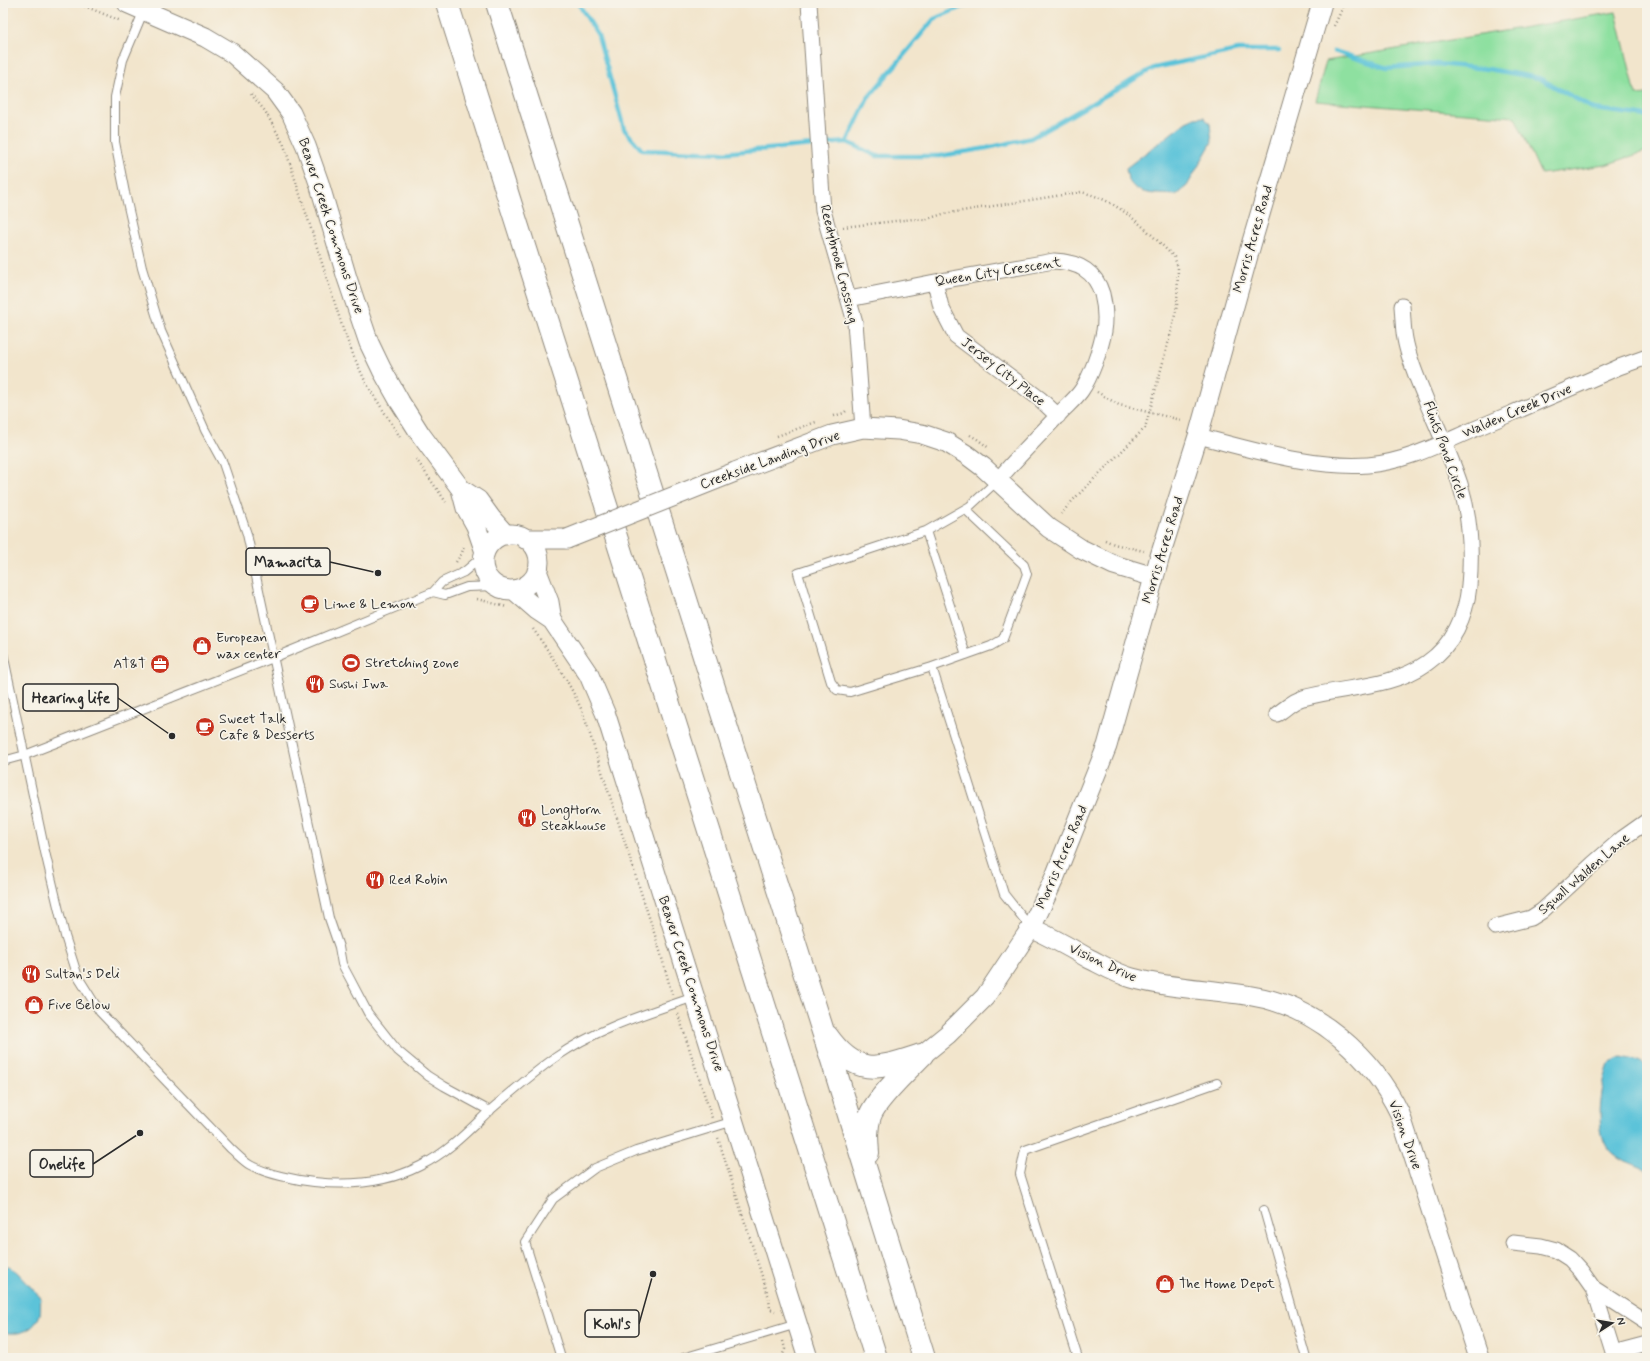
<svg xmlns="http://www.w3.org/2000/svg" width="1650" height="1361" viewBox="0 0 1650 1361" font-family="Mynerve,sans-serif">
	<rect width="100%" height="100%" fill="#f7f3e8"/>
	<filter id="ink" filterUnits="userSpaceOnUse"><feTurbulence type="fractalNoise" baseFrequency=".025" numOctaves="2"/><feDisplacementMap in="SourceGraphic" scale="8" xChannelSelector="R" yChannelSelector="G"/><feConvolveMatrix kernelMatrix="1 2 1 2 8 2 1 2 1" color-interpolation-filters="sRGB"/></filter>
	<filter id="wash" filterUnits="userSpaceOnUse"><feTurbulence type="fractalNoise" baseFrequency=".012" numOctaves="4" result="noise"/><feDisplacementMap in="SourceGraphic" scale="16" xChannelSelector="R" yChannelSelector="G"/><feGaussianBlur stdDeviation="0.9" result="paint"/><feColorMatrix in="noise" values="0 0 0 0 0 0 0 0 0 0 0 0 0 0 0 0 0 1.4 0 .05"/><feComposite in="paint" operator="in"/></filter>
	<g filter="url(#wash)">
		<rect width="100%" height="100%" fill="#f2e5cc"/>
		<path fill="#8ee0a0" stroke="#5c8666" d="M1616 12 1636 95 1647 94V151L1605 165 1541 174 1515 117 1315 101 1326 61Z"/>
		<path fill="#5cc3d9" stroke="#447782" d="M1204 117 1210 124 1212 142 1187 186 1176 195C1154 193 1128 198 1126 168L1186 122 1195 118Z
			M1622 1057 1638 1061 1647 1067V1170C1637 1165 1621 1160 1613 1154 1592 1138 1601 1083 1610 1062Z
			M3 1263 17 1272 41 1298C40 1303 41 1309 40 1314 35 1331 18 1336 3 1332Z"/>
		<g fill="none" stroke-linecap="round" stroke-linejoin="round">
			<path stroke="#5cc3d9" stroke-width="4.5" d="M578 3 598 35 624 129 642 150 722 153 847 142 877 156H940L987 148 1031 138 1154 68 1238 50H1279
				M1334 51 1387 68 1437 64 1488 69 1539 78 1594 109 1647 116
				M847 142 868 98 934 19 971 3"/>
		</g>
	</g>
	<g filter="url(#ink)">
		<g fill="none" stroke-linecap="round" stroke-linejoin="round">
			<defs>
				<path id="service" d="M144 10 123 60 115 97V142L125 193 142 268 161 331 205 430 223 463 247 534 329 918 339 947 342 964 349 977 368 1013 398 1051 428 1076 444 1086 490 1111
					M998 480 970 506 926 531 798 573 831 682 837 690 850 692 932 667 1004 894 1031 928
					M926 531 966 655
					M433 592 445 595 467 587 496 586
					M3 653 45 852 65 936 78 977 100 1012 231 1149C237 1154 243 1161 250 1165 266 1174 296 1180 314 1182 350 1186 387 1183 420 1166 447 1153 467 1132 488 1112 510 1093 533 1073 556 1057 599 1027 646 1014 694 997
					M932 667 991 646 1003 639 1027 574 1024 565 965 509
					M3 761 25 755 273 658 433 592 442 582 464 572 484 555
					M1264 1210 1306 1358
					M561 1358 525 1242 553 1199 595 1168 636 1151 734 1121
					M683 1358 797 1324
					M1078 1358 1020 1174 1025 1150 1217 1083"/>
				<path id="minor" d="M809 3 823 211 855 322 863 428
					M935 282 941 307 956 336 1040 399 1058 416
					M849 299 935 282 1054 261C1077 262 1095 270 1102 294 1105 306 1106 319 1104 331 1101 348 1091 377 1081 391 1076 398 1069 404 1062 411 1041 434 1018 456 998 480
					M1198 436C1251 449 1312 469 1368 465 1406 462 1442 443 1477 428 1524 408 1572 388 1619 367L1647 357
					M1277 714C1285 709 1294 700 1303 698 1345 686 1390 689 1427 663 1453 645 1466 616 1469 586 1472 552 1470 516 1460 484 1451 457 1439 431 1428 405 1420 384 1409 362 1405 339 1403 329 1403 317 1402 306
					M1495 927 1531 918 1542 911 1593 864 1623 838 1647 821
					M1513 1243 1541 1246 1556 1250 1570 1259 1581 1271 1593 1288 1615 1358
					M1593 1288 1647 1323
					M1613 1353 1647 1344"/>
				<path id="tertiary" d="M127 3 205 37 232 53 275 91 291 113 306 146 319 183 347 278 369 343 382 370 400 402 421 435 461 489 478 500 491 518 506 535
					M735 472 832 435 863 428 898 430 922 434 946 442 967 455 983 467 1049 528 1081 549 1114 565 1154 577
					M461 489 466 508 476 526 485 552
					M483 562a28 28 0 1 1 56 0a28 28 0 1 1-56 0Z
					M525 539H567
					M537 571 549 602 552 620
					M514 590 537 610 552 620 589 675 606 715 808 1358
					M1031 928C1051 937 1069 947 1088 958 1102 965 1117 974 1132 978 1171 989 1212 989 1252 996 1316 1006 1373 1057 1400 1114L1479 1358
					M922 1055 948 1034 985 997 1031 928 1054 879 1107 746 1160 556 1198 436 1251 245 1322 3"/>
				<path id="trunk" d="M447 3 876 1358
					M497 3 832 1060 924 1358
					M827 1036C857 1078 878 1069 921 1055
					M868 1153C867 1140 866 1128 870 1116 875 1100 909 1068 922 1055"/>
			</defs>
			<use href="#service" stroke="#8e887c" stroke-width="10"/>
			<use href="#minor" stroke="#8e887c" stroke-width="17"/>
			<use href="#tertiary" stroke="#8e887c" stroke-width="21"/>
			<use href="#trunk" stroke="#8e887c" stroke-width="24"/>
			<path stroke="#8e887c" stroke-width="2.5" stroke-dasharray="1 3" stroke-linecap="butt" d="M77 3 121 21
				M1334 26 1345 3
				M251 94 265 111 284 145 307 216 344 332 354 357 366 383 400 437
				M843 227 913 219 924 220 943 214 1081 192C1119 200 1147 230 1174 257L1178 267 1177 305 1172 329 1145 428 1073 500 1061 514
				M1097 392 1119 405 1181 420
				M834 416 844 413 847 410
				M970 435 977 439 989 448
				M777 436 816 422
				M416 459 446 502
				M1105 540 1114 544 1144 551
				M456 562 462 553 464 545
				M477 599 507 607
				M533 629C552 656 570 683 583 713L660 951 672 994
				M678 1014 712 1118
				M718 1138 769 1298 770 1309 775 1311
				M783 1341 785 1349 783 1354 787 1358"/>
			<use href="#service" stroke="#fff" stroke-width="8"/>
			<use href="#minor" stroke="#fff" stroke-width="15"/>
			<use href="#tertiary" stroke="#fff" stroke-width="19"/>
			<use href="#trunk" stroke="#fff" stroke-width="22"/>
			<defs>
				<path id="tertiary-bridge" d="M567 539 735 472"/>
			</defs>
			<use href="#tertiary-bridge" stroke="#8e887c" stroke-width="21" stroke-linecap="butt"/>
			<use href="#tertiary-bridge" stroke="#fff" stroke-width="19"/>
		</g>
	</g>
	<defs>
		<symbol id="cafe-disc" viewBox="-11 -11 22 22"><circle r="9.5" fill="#c8321e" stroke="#f7f3e8"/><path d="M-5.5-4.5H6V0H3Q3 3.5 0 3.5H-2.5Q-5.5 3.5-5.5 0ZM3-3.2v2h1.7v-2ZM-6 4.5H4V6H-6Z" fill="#fff"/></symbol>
		<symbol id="shop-disc" viewBox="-11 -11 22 22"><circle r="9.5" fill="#c8321e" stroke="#f7f3e8"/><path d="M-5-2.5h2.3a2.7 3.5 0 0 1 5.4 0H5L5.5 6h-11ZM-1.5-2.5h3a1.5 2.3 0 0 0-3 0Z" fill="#fff"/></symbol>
		<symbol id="stadium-disc" viewBox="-11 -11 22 22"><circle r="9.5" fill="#c8321e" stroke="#f7f3e8"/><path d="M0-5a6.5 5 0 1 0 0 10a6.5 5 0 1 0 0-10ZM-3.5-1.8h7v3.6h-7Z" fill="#fff"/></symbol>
		<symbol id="office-disc" viewBox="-11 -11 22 22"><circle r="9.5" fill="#c8321e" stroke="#f7f3e8"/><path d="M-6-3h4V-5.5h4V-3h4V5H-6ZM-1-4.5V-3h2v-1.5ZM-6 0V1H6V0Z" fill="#fff"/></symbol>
		<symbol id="restaurant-disc" viewBox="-11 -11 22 22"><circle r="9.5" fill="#c8321e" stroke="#f7f3e8"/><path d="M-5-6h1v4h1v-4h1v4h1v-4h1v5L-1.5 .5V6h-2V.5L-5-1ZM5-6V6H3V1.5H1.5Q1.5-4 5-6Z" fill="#fff"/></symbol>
	</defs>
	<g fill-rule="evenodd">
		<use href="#cafe-disc" x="299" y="593" width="22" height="22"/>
		<use href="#shop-disc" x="191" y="635" width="22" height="22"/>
		<use href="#stadium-disc" x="340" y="652" width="22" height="22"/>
		<use href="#office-disc" x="149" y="653" width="22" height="22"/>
		<use href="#restaurant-disc" x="304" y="673" width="22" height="22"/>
		<use href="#cafe-disc" x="194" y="716" width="22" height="22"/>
		<use href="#restaurant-disc" x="516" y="807" width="22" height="22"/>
		<use href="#restaurant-disc" x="364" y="869" width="22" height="22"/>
		<use href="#restaurant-disc" x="20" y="963" width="22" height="22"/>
		<use href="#shop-disc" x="23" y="994" width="22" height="22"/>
		<use href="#shop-disc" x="1154" y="1273" width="22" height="22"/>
	</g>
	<g text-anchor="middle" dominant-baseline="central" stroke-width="3.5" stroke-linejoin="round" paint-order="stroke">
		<g font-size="14" fill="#2b2b2b" stroke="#f7f3e8">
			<text transform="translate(331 226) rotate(72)">Beaver Creek Commons Drive</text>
			<text transform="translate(1253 239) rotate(-74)">Morris Acres Road</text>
			<text transform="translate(839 264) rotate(76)">Reedybrook Crossing</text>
			<text transform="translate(998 272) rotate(-9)">Queen City Crescent</text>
			<text transform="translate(1003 372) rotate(38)">Jersey City Place</text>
			<text transform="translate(1517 411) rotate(-23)">Walden Creek Drive</text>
			<text transform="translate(1445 450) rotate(70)">Flints Pond Circle</text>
			<text transform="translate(770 460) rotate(-20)">Creekside Landing Drive</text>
			<text transform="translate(1163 550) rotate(-73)">Morris Acres Road</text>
			<text transform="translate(1062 857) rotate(-67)">Morris Acres Road</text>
			<text transform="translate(1584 874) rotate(-41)">Squall Walden Lane</text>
			<text transform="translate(1103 963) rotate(25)">Vision Drive</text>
			<text transform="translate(691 984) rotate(72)">Beaver Creek Commons Drive</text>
			<text transform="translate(1405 1135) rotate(70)">Vision Drive</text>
		</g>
		<g font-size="14" fill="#2b2b2b" stroke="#f7f3e8" text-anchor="start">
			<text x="324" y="604">Lime &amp; Lemon</text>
			<text x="216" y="638">European<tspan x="216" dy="16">wax center</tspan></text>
			<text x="365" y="663">Stretching zone</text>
			<text x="146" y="664" text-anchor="end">AT&amp;T</text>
			<text x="329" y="684">Sushi Iwa</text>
			<text x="219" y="719">Sweet Talk<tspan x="219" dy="16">Cafe &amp; Desserts</tspan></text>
			<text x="541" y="810">LongHorn<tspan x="541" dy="16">Steakhouse</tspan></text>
			<text x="389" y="880">Red Robin</text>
			<text x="45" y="974">Sultan's Deli</text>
			<text x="48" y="1005">Five Below</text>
			<text x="1179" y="1284">The Home Depot</text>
		</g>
	</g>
	<path fill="none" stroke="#2b2b2b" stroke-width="1.5" d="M378 573L330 562M172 736L118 698M140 1133L93 1164M653 1274L639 1324"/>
	<g fill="#2b2b2b" stroke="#f7f3e8" stroke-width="1.5">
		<circle cx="378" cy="573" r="4"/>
		<circle cx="172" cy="736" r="4"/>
		<circle cx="140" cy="1133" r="4"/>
		<circle cx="653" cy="1274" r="4"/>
	</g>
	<g fill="#f7f3e8" stroke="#2b2b2b" stroke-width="1.5">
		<rect x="246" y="548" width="84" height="27" rx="4"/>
		<rect x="23" y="684" width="95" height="27" rx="4"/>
		<rect x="30" y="1150" width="63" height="27" rx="4"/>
		<rect x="585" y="1310" width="54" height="27" rx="4"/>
	</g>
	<g font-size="15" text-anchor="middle" font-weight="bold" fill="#2b2b2b">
		<text x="288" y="567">Mamacita</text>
		<text x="71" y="703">Hearing life</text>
		<text x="62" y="1169">Onelife</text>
		<text x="612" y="1329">Kohl's</text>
	</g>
	<rect width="1650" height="1361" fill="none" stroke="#f7f3e8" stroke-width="16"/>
	<g transform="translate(1612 1323) rotate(78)" stroke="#f7f3e8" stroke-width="3" paint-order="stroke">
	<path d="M0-3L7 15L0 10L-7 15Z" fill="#2b2b2b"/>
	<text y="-6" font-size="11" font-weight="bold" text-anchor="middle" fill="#2b2b2b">N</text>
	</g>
</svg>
